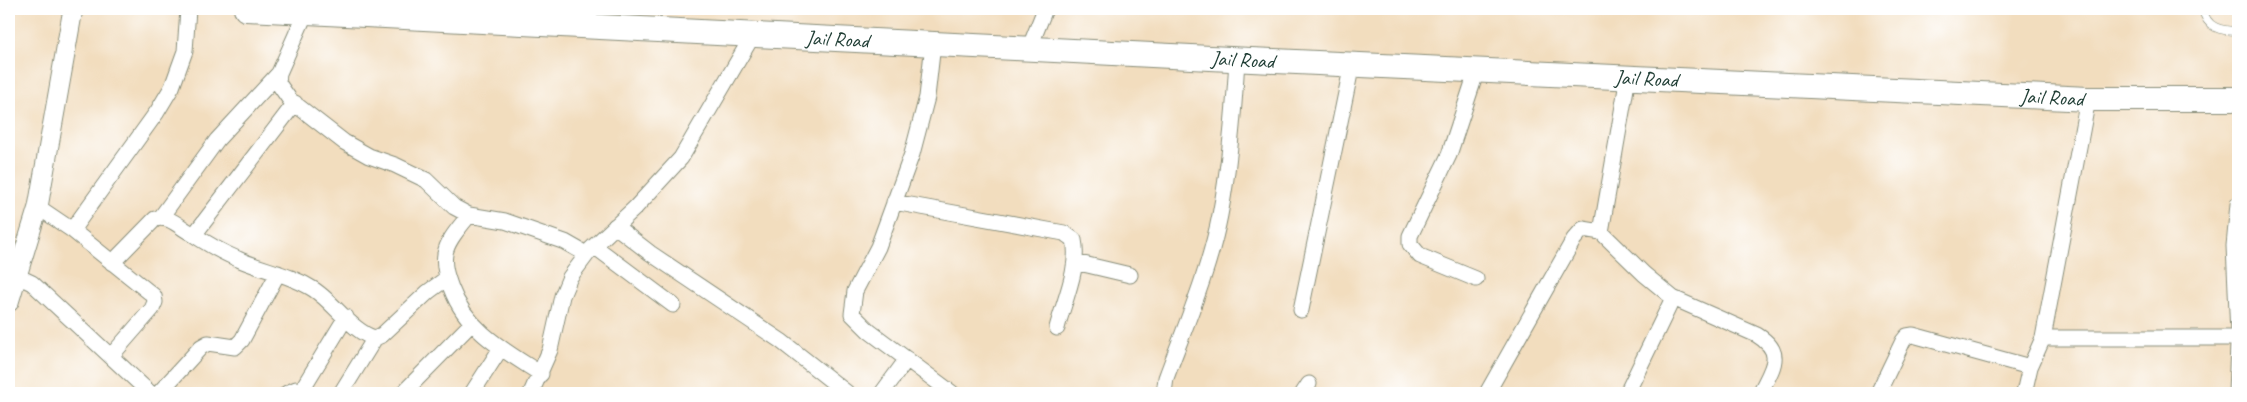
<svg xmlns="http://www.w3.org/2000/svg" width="2247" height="402" viewBox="0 0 2247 402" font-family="Caveat,sans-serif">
	<rect width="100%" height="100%" fill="#fff"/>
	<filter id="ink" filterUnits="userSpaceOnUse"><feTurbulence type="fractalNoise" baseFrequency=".02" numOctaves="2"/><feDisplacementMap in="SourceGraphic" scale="10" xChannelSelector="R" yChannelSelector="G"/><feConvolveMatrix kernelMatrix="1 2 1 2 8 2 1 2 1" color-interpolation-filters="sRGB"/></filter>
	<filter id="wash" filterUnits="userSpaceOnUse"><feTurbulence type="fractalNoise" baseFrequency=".0096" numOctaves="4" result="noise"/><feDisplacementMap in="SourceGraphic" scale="20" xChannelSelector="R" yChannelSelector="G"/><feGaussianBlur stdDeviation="1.12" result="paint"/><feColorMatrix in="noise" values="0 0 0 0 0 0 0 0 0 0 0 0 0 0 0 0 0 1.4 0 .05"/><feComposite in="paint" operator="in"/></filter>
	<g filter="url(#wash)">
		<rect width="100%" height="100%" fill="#f2ddbe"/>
	</g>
	<g filter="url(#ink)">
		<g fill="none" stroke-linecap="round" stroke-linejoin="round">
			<defs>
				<path id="service" d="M2203 9C2206 28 2221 31 2238 31"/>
				<path id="minor" d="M306 12 279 73 278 83 290 100 344 142 369 156 395 165 426 180 454 207 469 215 505 221 565 242 586 254
					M933 44 927 97 912 154 878 247 855 291 852 314 869 331 952 393
					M1029 49 1045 9
					M894 202 1064 233 1074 240C1080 267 1064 301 1057 328
					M2238 204 2234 246 2238 333
					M38 207 72 230 154 296 155 302 152 309 111 356
					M469 215C461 226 447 240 445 254 443 266 447 277 451 288 467 331 504 350 541 374
					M161 217 217 140 279 73
					M615 226 650 253 781 341 847 393
					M72 230 157 112 172 87 185 51 188 9
					M1601 232 1628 77
					M191 233C206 243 221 252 238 259 262 270 289 274 313 289 333 301 353 333 375 338L382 335 428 292 447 278
					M594 246 673 305
					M1075 262 1130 275
					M112 263 155 219C170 215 179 227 191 233L197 231 295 103
					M17 276 32 283 150 393
					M1476 279 1420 256 1410 244V236L1449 155 1477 70
					M1301 310 1352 64
					M2043 338H2238
					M301 391 346 317
					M405 391 471 324
					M159 393 201 347 208 343 235 347 242 340 278 273
					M287 393 296 389 303 393
					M341 393 375 338
					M472 393 501 348
					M531 393 550 350 562 296 570 277 591 249 635 208 681 158 753 35
					M882 393 907 359
					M1164 393 1166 378C1186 324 1209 271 1220 215 1230 164 1234 111 1237 60
					M1303 393 1309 384
					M1487 393 1574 239 1583 229 1601 232 1644 274 1673 298 1757 335C1786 353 1772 368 1760 393
					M1627 393 1673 298
					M1878 393 1903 341 1907 336 1913 335 2030 367
					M2024 393 2030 367 2043 338 2088 99
					M2236 393 2238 344"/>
				<path id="tertiary" d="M9 302 38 207 73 9"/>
				<g id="primary">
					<path id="s1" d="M246 9 1230 59 2088 99H2238"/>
				</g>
			</defs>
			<use href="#service" stroke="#888d79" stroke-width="9"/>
			<use href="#minor" stroke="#888d79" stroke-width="17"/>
			<use href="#tertiary" stroke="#888d79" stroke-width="21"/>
			<use href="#primary" stroke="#888d79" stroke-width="26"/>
			<use href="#service" stroke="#fff" stroke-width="8"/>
			<use href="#minor" stroke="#fff" stroke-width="15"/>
			<use href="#tertiary" stroke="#fff" stroke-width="19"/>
			<use href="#primary" stroke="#fff" stroke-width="24"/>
		</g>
	</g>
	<g text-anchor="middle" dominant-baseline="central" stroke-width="4" stroke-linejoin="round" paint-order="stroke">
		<g font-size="21" fill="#1f3d34" stroke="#fff">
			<text stroke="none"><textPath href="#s1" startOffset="592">Jail Road</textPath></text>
			<text stroke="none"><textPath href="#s1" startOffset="998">Jail Road</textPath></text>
			<text stroke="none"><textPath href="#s1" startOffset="1402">Jail Road</textPath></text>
			<text stroke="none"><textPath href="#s1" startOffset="1808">Jail Road</textPath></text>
		</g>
	</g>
	<rect width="2247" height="402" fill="none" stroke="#fff" stroke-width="30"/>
</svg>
